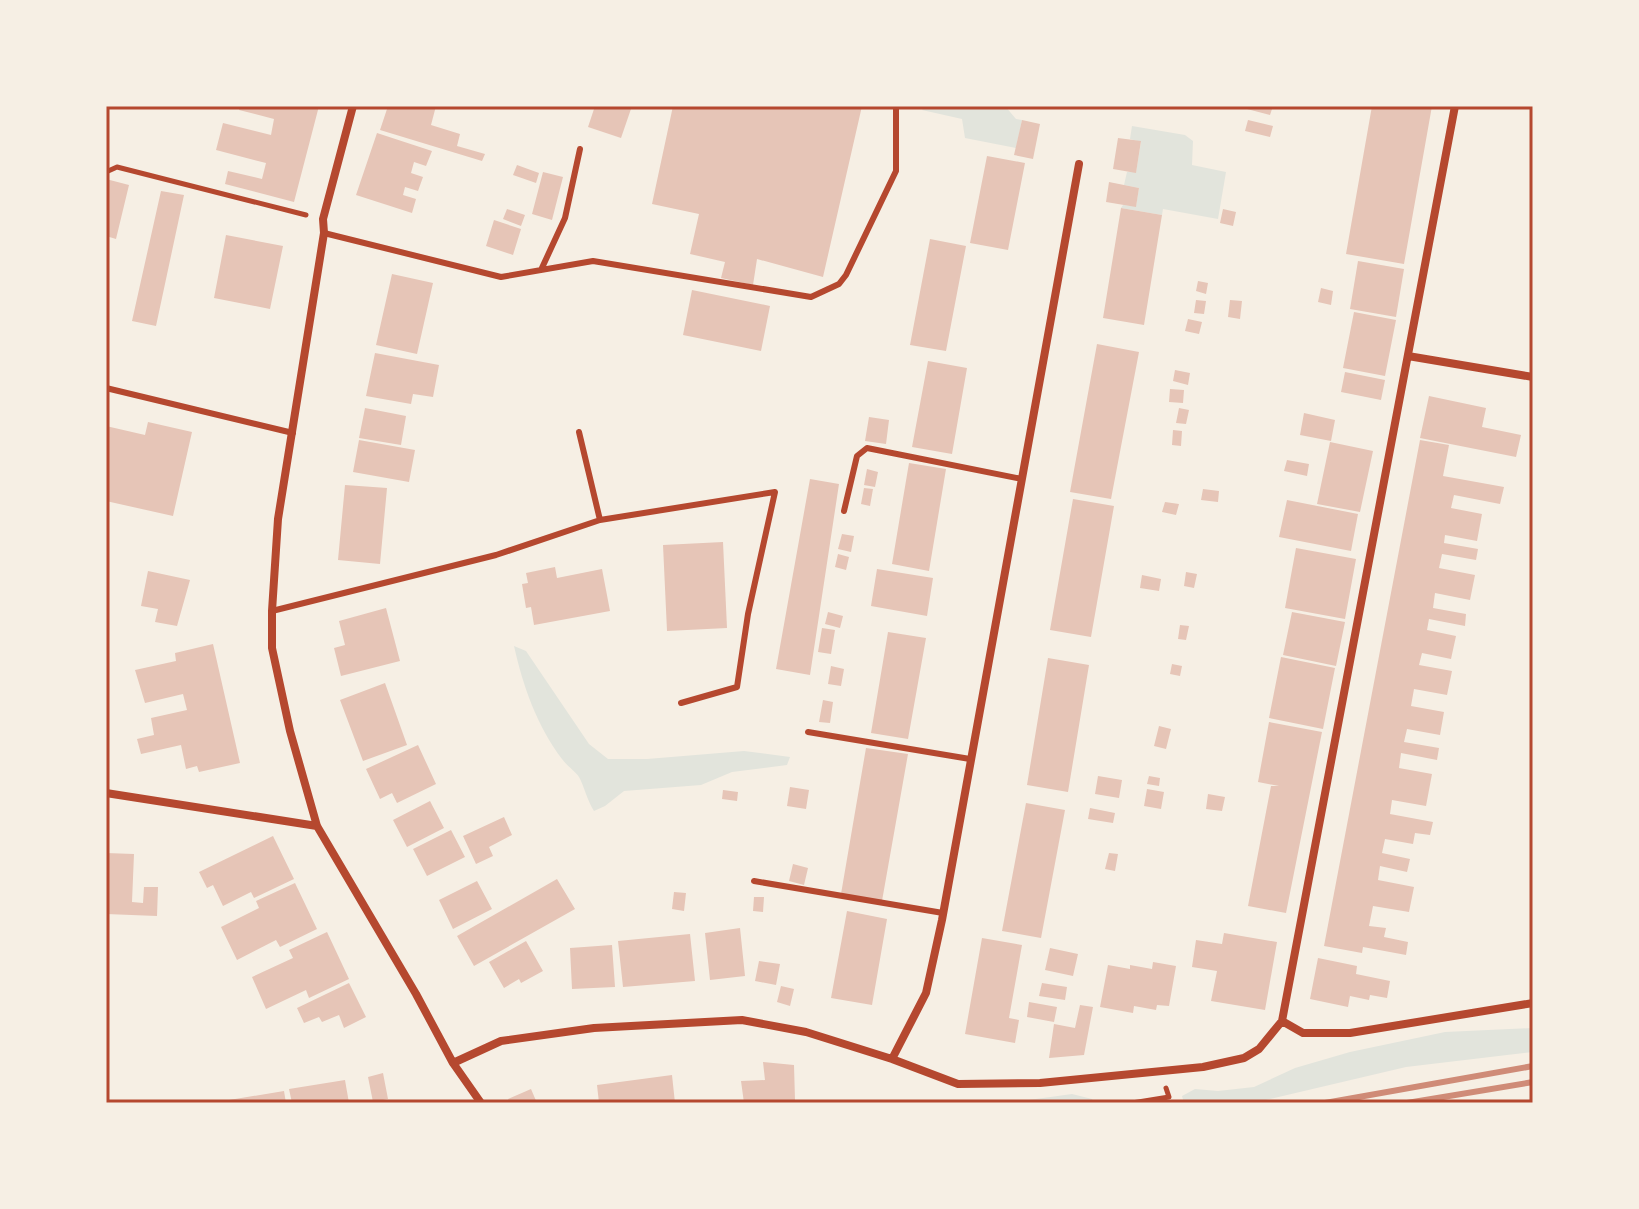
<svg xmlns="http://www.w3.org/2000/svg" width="1639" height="1209" viewBox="0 0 1639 1209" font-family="'Open Sans',sans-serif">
	<rect width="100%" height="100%" fill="#f6efe4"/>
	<path fill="#e2e4dc" d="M926 106H1005L1016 119 1022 120 1016 148 965 138 962 119 922 110Z
		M1132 126 1185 135 1193 141 1192 165 1226 172 1218 219 1163 209 1162 215 1121 208 1123 205 1136 206 1139 188 1124 185 1127 172H1136L1141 142 1130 139Z
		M514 646 526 651 589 744 608 759H647L744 751 790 757 787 765 732 772 701 785 624 791 605 806 594 811C587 800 584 786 579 777 575 771 567 766 562 759 537 726 523 686 514 646Z
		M1533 1028V1052L1406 1067 1253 1103H1184L1182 1096 1195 1089 1218 1091 1254 1087 1295 1068 1350 1052 1445 1032Z
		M1072 1094 1092 1099 1094 1103H1007Z"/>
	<path fill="#e6c5b7" d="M240 106H319L294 202 225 184 228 171 262 179 266 163 216 150 223 123 271 135 274 119 239 110Z
		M388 106H436L431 125 460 134 457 146 485 154 482 161 380 130Z
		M595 106H632L621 138 588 127Z
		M673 106H862L823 277 757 259 753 285 721 278 725 262 690 254 699 214 652 204Z
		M1248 106H1273L1270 115 1247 109Z
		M1372 106H1432L1404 264 1346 254Z
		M1022 120 1040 124 1033 159 1014 155Z
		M1248 120 1273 126 1270 137 1245 131Z
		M377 133 432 151 426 166 414 162 411 173 423 177 418 191 405 187 403 195 416 199 412 213 356 195Z
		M1118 138 1141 141 1136 173 1113 169Z
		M987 156 1025 163 1008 250 970 243Z
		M517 165 539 173 536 183 513 175Z
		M543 172 563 177 552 220 532 214Z
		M106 179 129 185 116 239 106 236Z
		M1109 182 1139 188 1136 207 1106 202Z
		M161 191 184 195 156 326 132 321Z
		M1121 208 1162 215 1144 325 1103 318Z
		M507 209 525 215 521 226 503 219Z
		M1223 209 1236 212 1233 226 1220 223Z
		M494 220 521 229 513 255 486 246Z
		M226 235 283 246 270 309 214 298Z
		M930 239 966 246 946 351 910 345Z
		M1358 261 1404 269 1396 317 1350 309Z
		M392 274 433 283 417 354 376 345Z
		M1198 281 1208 283 1206 294 1196 291Z
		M1321 288 1333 291 1331 305 1318 302Z
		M692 290 770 306 761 351 683 335Z
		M1196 300 1206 301 1204 314 1194 313Z
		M1230 300 1242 301 1240 319 1228 317Z
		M1354 312 1396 320 1385 376 1343 368Z
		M1188 319 1202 322 1199 334 1185 331Z
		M1097 344 1139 352 1111 499 1070 492Z
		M375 353 439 365 433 397 413 394 411 404 366 396Z
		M928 361 967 368 952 454 912 447Z
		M1175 370 1190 373 1188 385 1173 381Z
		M1345 372 1385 380 1381 400 1341 392Z
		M1170 389 1184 390 1183 403 1169 402Z
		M1429 396 1486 408 1482 427 1521 435 1516 457 1420 438Z
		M365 408 406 416 401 445 359 438Z
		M1179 408 1189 410 1186 424 1176 423Z
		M1304 413 1335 420 1331 441 1300 435Z
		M869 417 889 420 886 444 865 441Z
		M148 422 192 432 173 516 106 501V426L145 435Z
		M1173 430 1182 431 1181 446 1172 445Z
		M359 440 415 450 409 482 353 472Z
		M1420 440 1449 445 1443 476 1504 487 1500 504 1454 495 1451 508 1482 514 1477 541 1445 535 1444 543 1478 549 1476 560 1442 554 1439 568 1475 575 1470 600 1435 593 1433 608 1466 614 1465 626 1429 619 1427 630 1456 636 1451 659 1422 653 1419 665 1452 671 1447 695 1414 689 1411 706 1444 712 1440 735 1407 729 1404 742 1439 748 1437 760 1401 753 1399 768 1432 774 1426 806 1392 800 1390 814 1433 822 1430 835 1415 833 1413 844 1385 839 1382 853 1410 859 1407 872 1380 866 1378 880 1414 887 1409 912 1373 906 1369 926 1386 928 1384 937 1408 942 1406 955 1363 947 1362 953 1324 946Z
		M1330 442 1373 451 1360 512 1317 504Z
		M1287 460 1309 464 1307 476 1284 471Z
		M909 463 946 469 929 571 892 564Z
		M867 469 878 472 875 487 864 485Z
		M810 479 839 484 810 675 776 669Z
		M345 485 387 488 380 564 338 560Z
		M864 488 873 489 870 506 861 504Z
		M1203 489 1219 491 1218 502 1201 500Z
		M1073 499 1114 506 1091 637 1050 630Z
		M1287 500 1358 514 1351 551 1279 537Z
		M1165 502 1179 504 1176 515 1162 512Z
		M842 534 854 536 851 552 838 549Z
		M723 542 727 628 667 631 663 545Z
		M1296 548 1356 559 1345 619 1285 608Z
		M838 554 849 557 846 570 835 567Z
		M555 567 557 578 602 569 610 611 534 625 531 607 526 608 522 584 528 583 526 573Z
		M877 569 933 578 927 616 871 606Z
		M148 571 190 580 177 626 155 622 158 609 141 606Z
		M1186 572 1197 574 1194 588 1184 586Z
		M1142 575 1161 579 1159 591 1140 588Z
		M386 608 400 661 341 676 334 648 345 645 339 621Z
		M828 612 843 616 840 628 825 624Z
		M1292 612 1345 622 1336 666 1283 655Z
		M1180 625 1189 626 1186 640 1178 639Z
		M822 628 835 630 831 654 818 652Z
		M888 632 926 638 908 739 871 733Z
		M213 644 240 763 199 772 197 766 186 769 181 745 141 754 137 739 154 735 151 718 187 710 183 694 145 703 135 670 176 661 175 653Z
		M1281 657 1335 668 1323 729 1269 718Z
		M1048 658 1089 665 1068 792 1027 785Z
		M1172 664 1182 666 1180 676 1170 674Z
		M831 666 844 669 841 686 828 684Z
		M385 683 407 745 363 761 340 700Z
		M823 700 833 702 830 723 819 722Z
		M1269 722 1322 732 1286 913 1248 906 1271 786H1279L1258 782Z
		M1159 726 1171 729 1166 749 1154 746Z
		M418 745 436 784 397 803 392 793 380 799 366 769Z
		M866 748 908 754 882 901 841 894Z
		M1098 776 1122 780 1119 798 1095 794Z
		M1149 776 1160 778 1159 786 1147 784Z
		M790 787 809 790 806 809 787 806Z
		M1147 789 1164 792 1161 809 1144 806Z
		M723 790 738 792 737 801 722 799Z
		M1208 794 1225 797 1222 811 1206 809Z
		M430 801 444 828 407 847 393 820Z
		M1026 803 1065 810 1041 938 1002 931Z
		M1090 808 1115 813 1113 823 1088 819Z
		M504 817 512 835 489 847 493 856 476 864 463 836Z
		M451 830 465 857 427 876 413 849Z
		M273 836 294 879 254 898 251 892 223 906 213 885 207 888 199 872Z
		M106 853 134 854 132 902 143 903 144 887H158L157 916 106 914Z
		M1109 853 1118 854 1115 871 1105 869Z
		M793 864 808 868 804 885 789 881Z
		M557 879 575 909 474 966 457 936Z
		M477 881 492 909 453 929 439 900Z
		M295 883 317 929 280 947 276 940 237 960 221 927 259 908 256 901Z
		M674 892 686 893 684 911 672 909Z
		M754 897H764L763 912 753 911Z
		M847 911 887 919 872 1005 831 998Z
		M740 928 745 976 710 980 705 933Z
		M327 932 349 979 309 998 306 990 266 1009 252 977 293 958 289 950Z
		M1224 933 1277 942 1265 1010 1211 1001 1217 971 1192 967 1196 940 1222 944Z
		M690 934 695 981 623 987 618 941Z
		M982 938 1022 945 1009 1018 1019 1020 1015 1043 965 1034Z
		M526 941 543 971 521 983 519 979 504 988 489 962Z
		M612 945 615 987 572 989 570 948Z
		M1050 948 1078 954 1073 976 1045 970Z
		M1318 958 1357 966 1356 974 1390 981 1387 998 1370 995 1369 1000 1350 996 1348 1007 1310 999Z
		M759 961 780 964 776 985 755 981Z
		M1153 962 1176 966 1169 1006 1157 1005 1156 1010 1134 1006 1133 1013 1100 1007 1108 965 1130 969V965L1152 969Z
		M349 983 366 1017 344 1028 339 1015 322 1022 319 1017 304 1023 297 1008Z
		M1042 983 1067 987 1065 1000 1039 996Z
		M781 986 794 989 790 1006 777 1002Z
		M1029 1002 1057 1007 1054 1022 1027 1017Z
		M1080 1005 1093 1007 1084 1055 1049 1058 1054 1024 1075 1028Z
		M763 1062 794 1065 795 1100 790 1103H744L741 1081 765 1080Z
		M383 1073 388 1099 373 1102 368 1077Z
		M672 1075 675 1103H599L597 1085Z
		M345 1080 349 1103H292L289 1089Z
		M531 1089 537 1103H510L508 1099Z
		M284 1091 286 1103H229V1100Z"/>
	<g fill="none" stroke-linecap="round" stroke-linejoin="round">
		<path stroke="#b5482f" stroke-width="5" d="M106 172 117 167 306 215
			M1132 1103 1169 1097 1166 1088"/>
		<path stroke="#b5482f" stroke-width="6" d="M324 233 501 277 593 261 811 297 839 284 846 275 896 171V106
			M541 270 565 218 580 149
			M106 388 293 433
			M579 432 600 520
			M844 511 857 456 867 448 1022 479
			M272 611 496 555 600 520 775 492 748 614 737 687 681 703
			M808 732 970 759
			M754 881 943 913"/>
		<path stroke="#b5482f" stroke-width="8" d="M353 106 323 219 324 233 278 519 272 611V648L290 731 317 826 416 994 453 1063 481 1103
			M1408 356 1533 377
			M106 793 317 826
			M1282 1021 1303 1033H1350L1533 1003
			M892 1059 926 993 942 920 1079 164
			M453 1063 501 1041 594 1028 742 1020 806 1032 892 1059 958 1084 1040 1083 1203 1067 1244 1058 1259 1049 1282 1021 1455 106"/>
		<path stroke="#cf8b77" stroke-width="6" d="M1325 1103 1533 1066
			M1407 1103 1533 1082"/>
	</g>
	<rect width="1639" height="1209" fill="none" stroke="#f6efe4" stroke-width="216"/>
	<rect x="108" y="108" width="1423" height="993" fill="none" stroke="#b5482f" stroke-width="3"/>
</svg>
